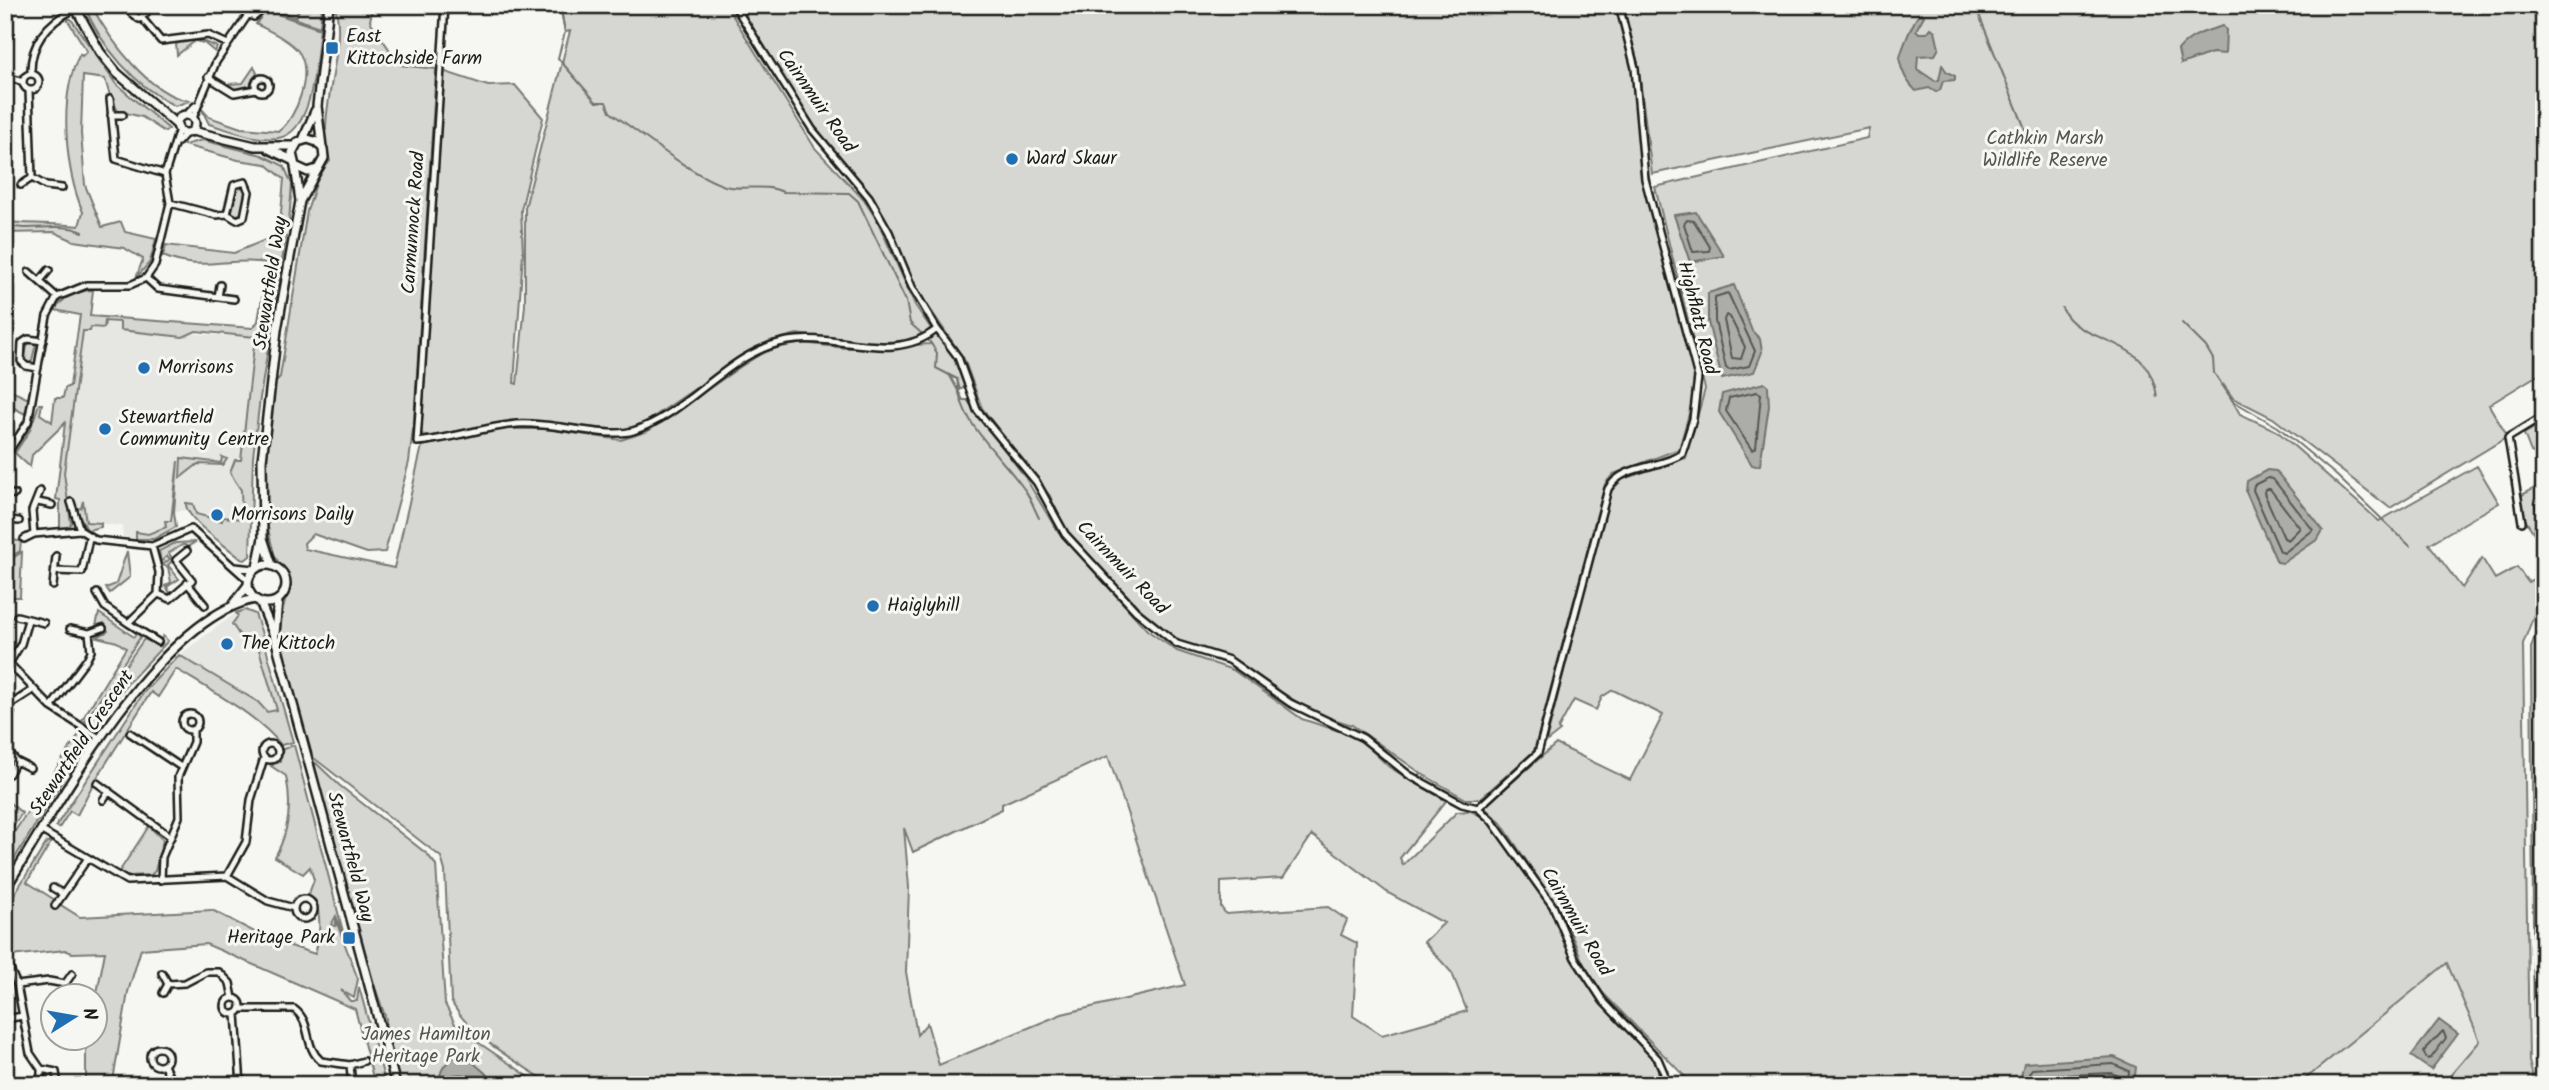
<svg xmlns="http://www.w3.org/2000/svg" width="2549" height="1090" viewBox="0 0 2549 1090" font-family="Kalam,sans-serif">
	<rect width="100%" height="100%" fill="#f6f6f2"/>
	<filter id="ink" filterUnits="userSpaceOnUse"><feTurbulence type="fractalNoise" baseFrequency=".0143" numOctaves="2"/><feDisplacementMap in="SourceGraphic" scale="14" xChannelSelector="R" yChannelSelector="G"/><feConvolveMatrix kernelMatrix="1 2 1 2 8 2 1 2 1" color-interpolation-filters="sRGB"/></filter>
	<g filter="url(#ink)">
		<path fill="#e6e6e2" d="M105 320 121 322 120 330 255 337 241 460 231 475 241 490 242 519 215 520V517L196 514 186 503V510L174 512 178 462 172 514 167 527 135 536 136 539 123 537 122 526 86 522 82 508 69 510 64 473 82 331H90L91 327Z
			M236 613 254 632 277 710 267 712 258 702 179 655Z
			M2447 962 2480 1041 2442 1085H2298Z"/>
		<path fill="#d6d6d2" stroke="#797977" stroke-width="2" fill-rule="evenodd" d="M84 5H91C110 40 148 94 189 101L175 106C135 86 101 47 84 5Z
			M266 5 296 17 301 5H322L320 27 266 9Z
			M334 5H373L370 21 400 65 436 69 414 421 409 462 385 552 367 553 313 534 304 543 305 549 394 568 422 446 500 429H545L621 440 648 431 740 367 764 352 781 347 803 343 845 348 931 344 928 340 939 331 958 357 968 385 960 390 957 379 950 376 963 400H967L1025 477 1056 529 1147 630 1177 651 1233 670 1302 719 1342 732 1363 742 1389 767 1446 801 1400 858 1403 865 1457 812 1471 811 1485 818 1546 899 1573 959 1595 995 1650 1055 1658 1068V1085H552C517 1061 471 1039 451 1001L445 871 441 857 310 755 280 645 278 629 290 582C286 572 277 563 274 553 257 499 268 439 274 383L280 377 307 211 316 184 313 182 330 161 322 132 326 130C325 96 347 33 334 5ZM1108 756 1185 985 1062 1014 939 1065 927 1023 917 1035 906 972 909 887 904 828 913 852 1002 809V804ZM1312 835 1388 893 1444 923 1424 942 1452 973 1467 1011 1382 1035 1353 1016 1357 943 1341 935 1347 920 1328 907 1226 914 1221 907V882L1283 878Z
			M560 5H726L815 148 864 200 878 222 915 305 932 330 909 341 854 343 797 334 770 341 743 356 643 424 624 430 514 421 430 436 421 434 443 71 488 86 515 85 543 118 521 210 523 253 514 383 517 384 525 305V208L570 31 565 32Z
			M737 5H1615L1624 28 1633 69 1643 181 1695 373 1696 389 1679 449 1613 474 1605 484 1534 751 1480 799H1466L1422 774 1352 725 1314 713 1232 660 1177 641 1144 613 1067 533 1050 496 982 408 964 359 913 284 874 202 830 154Z
			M1623 5H2544V371L2489 405 2506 434 2504 439 2390 508 2273 418 2233 398 2223 384 2240 414 2277 431 2379 521 2477 466 2499 503 2429 544 2462 588 2482 558 2495 579 2517 567 2528 582 2541 575 2544 589 2523 644 2529 1061 2535 1085H2442L2480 1041 2447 963 2298 1085H1693L1603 993 1584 965 1564 917 1501 823 1484 807 1556 744 1630 780 1663 715 1613 690 1602 697 1596 710 1574 700 1558 729 1560 731 1546 742 1609 493 1623 479 1686 458 1705 389 1655 187 1867 138 1869 128 1652 174 1638 64Z
			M266 10 320 29C316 58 314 133 278 138 255 141 230 130 209 124L201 108 209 117 241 128 279 131C297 118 314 71 298 51 288 39 269 31 256 24Z
			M67 19H71L116 84 169 129 165 132 142 117 118 111 110 96 105 79 83 76 81 133 85 185 102 227 121 222 125 232 156 239 150 262 136 278 143 259 124 248 74 241 54 232 5 233V222C31 224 54 223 79 226L83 212C65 170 58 95 80 54L82 56 87 51Z
			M194 37 217 47 215 52 204 43 195 41 177 55 176 44Z
			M254 67 257 73 249 87 233 90 229 84 243 83Z
			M202 140 262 155 284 166 292 184 289 221 280 224 284 179 266 164 238 160 184 145Z
			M243 185 247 191 242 213 235 216 231 212 235 188Z
			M280 228 286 237 260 398 253 457 250 556 245 560 241 559C226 545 185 520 186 503L193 504 196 514 222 521 223 517 242 519 241 490 230 473 235 460H241L255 337 196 331 183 337 120 330V322L105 321 104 328 91 327 90 331H83L64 473 71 524 66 530H60V500L56 499 65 423 32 455 30 467 15 453 30 430 39 404H42L40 414 52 422 55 398H63L65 388 70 386 80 315 55 310C64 296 76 291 93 290L90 316 253 328 258 321 268 263C230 256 201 273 163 256L166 245 234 253 277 235Z
			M28 342 36 344 31 364 24 360Z
			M5 388 29 399 25 414 5 403Z
			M2544 422V458L2531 452 2524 434Z
			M222 457 227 459 223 465 198 464 180 478 181 458 221 463Z
			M178 461 174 512 176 527 154 539H136V532L148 534 166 527 165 521H171Z
			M2544 483V499L2535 506 2544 524V548L2524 518 2520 496Z
			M83 501 86 522 101 523V527L87 530 76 509 81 508Z
			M5 540 21 541 20 551 5 560Z
			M196 542 187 547 184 544 169 553 173 560 168 565 179 579 167 587 170 593 165 586 171 582 168 567 162 565 170 559 167 556 161 562 159 551 175 543Z
			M127 551 130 577 110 593 106 588 116 584Z
			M22 552 20 597H5V563Z
			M2544 609V1085H2542L2534 1054 2531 648Z
			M245 610 255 614 261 631 293 742 281 745C259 716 207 688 176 669L158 697 151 692 93 784 77 815 70 811 59 828 56 826 144 692 179 655 258 702 267 712 277 710 257 643 246 645 232 624 238 616 236 613Z
			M99 613 134 637 137 633 141 636 85 722 82 720 126 648 117 642 97 637 108 631 104 623 96 626Z
			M163 636 168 641 131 680 121 672 144 639 157 645Z
			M118 677 129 682 93 727 87 723Z
			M80 733 88 739 10 866 7 865 5 846Z
			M294 745 345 939 336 916 331 925 335 926 336 921 358 979 354 998 341 990 350 1001H357L359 987 386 1085H375L355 1009 206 944 141 949 128 992 114 1075 116 1085H86V1038H94L95 1003 105 952 72 953 65 950 11 956 5 951V909L47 842H51L27 882 55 900 52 906 56 909 59 904 80 917 212 910 266 938 315 954C320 936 322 918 315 900L308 896 314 880 310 867 303 874 275 857C289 832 292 804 286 776L271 766 280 761 283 749Z
			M316 763 339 785 427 854 436 865 445 1004 457 1028 541 1085H401L385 1031 386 1019 369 970 313 769Z
			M5 799 22 813 5 839Z
			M149 826 163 840 155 871 151 875 128 876 119 872Z"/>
		<path fill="#acaca9" stroke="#727271" stroke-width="2" d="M1921 13 1924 16 1916 30 1919 33H1927L1931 28 1935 31 1939 48 1935 55 1918 56 1917 69 1935 81 1939 80 1942 65 1947 72 1955 76V80L1943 81 1940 90 1936 92 1929 88 1916 91C1908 83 1902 73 1900 62 1898 56 1915 16 1921 13Z
			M2223 26 2226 30 2225 54 2212 53 2181 64 2178 50C2190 35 2206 31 2223 26Z
			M1696 212 1724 256 1690 262 1674 215Z
			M1734 285 1752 331 1760 339 1762 352 1754 372 1722 379 1708 322V293Z
			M1764 383 1768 386 1769 406 1760 465 1756 466 1752 465 1719 412 1722 394Z
			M2267 470 2276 471 2323 530 2318 539 2283 563 2277 562 2246 492 2247 481Z
			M2439 1020 2458 1034 2431 1070 2411 1056Z
			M455 1056 468 1058 499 1085H480C473 1075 462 1072 450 1076L449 1085H439C439 1071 444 1064 455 1056Z
			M2114 1057 2136 1067 2134 1085C2108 1085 2037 1090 2021 1076L2024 1063Z"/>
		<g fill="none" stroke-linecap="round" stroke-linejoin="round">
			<path stroke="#565654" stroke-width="2" d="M1687 220 1694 221 1710 247 1709 251 1693 252 1684 224Z
				M1728 293 1755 351 1749 366 1729 370 1726 368 1715 321V297Z
				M1726 315 1730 317 1745 347 1741 359 1732 358 1724 320Z
				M1757 392 1761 394 1756 448 1752 450 1726 411 1729 398Z
				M2268 478 2273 479 2313 530 2284 553 2280 551 2253 490 2254 485Z
				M2265 489H2270L2300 528 2288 540 2284 538 2264 493Z
				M2443 1031 2446 1038 2431 1058 2427 1059 2423 1052Z
				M2035 1085 2029 1073 2032 1069 2113 1064 2129 1071 2128 1085
				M2044 1085 2046 1076 2111 1073 2119 1076V1085"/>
			<path stroke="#727271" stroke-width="2" d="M560 5 565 32 558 58 596 102H606L610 112C640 133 691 175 725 186 743 191 765 183 783 192L849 193 858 201 906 301 910 323 921 333
				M1975 5 2026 131
				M5 225C31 233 59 221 83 232
				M2062 308C2080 348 2148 331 2157 397
				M2182 323 2206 347 2213 359 2214 373 2233 401 2278 427 2337 476 2410 546
				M930 342 937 353 936 368 957 379C959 424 1000 454 1024 489 1030 497 1034 508 1039 518"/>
			<path stroke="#d5d5d2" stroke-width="5" stroke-dasharray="5 2.5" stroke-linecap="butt" d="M9 504V513"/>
			<defs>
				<path id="minor" d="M135 5 131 13 139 19 146 13 142 5
					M245 5 246 13 254 17 260 12V5
					M445 5 417 442C451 439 483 427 517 424 550 421 606 439 633 431 690 413 728 351 788 341 837 332 893 365 937 329
					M734 5 812 129 869 197 889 232 912 287 937 329 958 357 977 410 1037 483 1065 534 1136 611 1177 644 1229 660 1290 703 1363 738 1409 775 1462 804 1478 808 1492 821 1553 906 1575 958 1603 1001 1658 1059 1664 1073 1662 1085
					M142 18 161 41 208 35 228 44
					M23 82a8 8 0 1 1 16 0a8 8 0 1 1-16 0Z
					M31 74C30 42 48 22 75 9
					M5 76 23 82
					M208 77 234 93 256 89
					M255 85a7 7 0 1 1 14 0a7 7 0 1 1-14 0Z
					M29 90 32 178 46 186 62 188
					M110 99 116 159 165 174
					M111 115H123
					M186 115 195 106
					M193 118 216 62 248 15
					M178 142 186 133
					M21 185 32 178
					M170 203 216 215 227 214 234 185 245 182 249 192 244 217 237 220 227 214
					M29 272 57 297
					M146 278 158 289 234 299
					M40 281 49 270
					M218 297 220 285
					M38 368 26 366 21 361 22 343 28 339 43 341
					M5 457 28 422 47 316 57 297 87 285H130L146 278 155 265 170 203 165 174 179 129
					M5 495 15 494
					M38 502 52 505
					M71 502 80 530 96 540 152 546 191 529 248 580
					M2522 522 2508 438 2544 416
					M8 525 9 520 19 521
					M34 534 32 511 40 491
					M24 539 34 534 80 530
					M152 546 159 572 158 594 128 623 158 642
					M235 567 254 569
					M55 571 82 572 89 538
					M187 583 205 605
					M53 586 56 556
					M97 593 105 607 128 623
					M158 594 170 599 192 580 176 560 187 551
					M17 616 44 623
					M89 633 103 628
					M5 659 51 707 101 739
					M10 662 21 644 28 620
					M5 704 11 713 5 721
					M8 706 33 690
					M51 707 87 659 91 651 89 633 70 629
					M182 722a8 8 0 1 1 16 0a8 8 0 1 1-16 0Z
					M130 733 181 767
					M262 752a8 8 0 1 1 16 0a8 8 0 1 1-16 0Z
					M5 748 16 761 30 768
					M9 774 16 761
					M97 783 171 837
					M103 800 109 791
					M1478 808 1538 753 1608 489C1622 464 1660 469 1682 454L1693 419 1698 377 1645 179 1635 68 1619 5
					M42 831 127 881 227 876 268 901 294 908
					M227 876 246 842 251 800 264 758
					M161 880 162 857 179 817 178 777 193 742V729
					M53 888 63 894
					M294 909a10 10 0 1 1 20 0a10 10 0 1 1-20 0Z
					M55 906 88 858
					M5 958 17 985 30 1053 41 1069V1085
					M162 973 168 984 163 993
					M168 984 185 983 206 972H219L230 983 233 998
					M17 985 49 981 65 984
					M64 996 65 984 72 974
					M225 1006a8 8 0 1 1 16 0a8 8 0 1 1-16 0Z
					M241 1009H294C313 1023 303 1046 321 1061L350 1065 364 1061
					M236 1014 241 1085
					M5 1019 23 1016
					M150 1057a9 9 0 1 1 18 0a9 9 0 1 1-18 0Z
					M164 1065 173 1085
					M350 1065 351 1076
					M41 1069 56 1072 58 1085"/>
				<path id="tertiary" d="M74 5 100 52 117 73 177 125
					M177 124a9 9 0 1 1 18 0a9 9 0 1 1-18 0Z
					M192 131 255 146H295
					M303 140 315 111
					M322 147 317 106 329 5
					M269 149 292 160
					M295 166 300 201
					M263 538 272 565
					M248 584a19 19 0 1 1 38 0a19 19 0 1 1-38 0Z
					M257 567 263 538 262 460 277 330 300 201 324 158 323 149 317 142 308 139 298 142 292 153 295 166 308 172 317 169
					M260 602 275 638 396 1085
					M234 603 248 585
					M275 634 278 600
					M5 889C57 807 157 618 255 599"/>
			</defs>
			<use href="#minor" stroke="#1c1c1c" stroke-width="10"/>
			<use href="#tertiary" stroke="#1c1c1c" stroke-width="12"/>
			<use href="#minor" stroke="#f6f6f2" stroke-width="5"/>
			<use href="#tertiary" stroke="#f6f6f2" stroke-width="7"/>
		</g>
	</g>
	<g fill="#1f6fb2" stroke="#f6f6f2" stroke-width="2.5">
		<rect x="325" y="41" width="14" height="14" rx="3.5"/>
		<circle cx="1012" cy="159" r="7"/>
		<circle cx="144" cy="368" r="7"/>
		<circle cx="105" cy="429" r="7"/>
		<circle cx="217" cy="515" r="7"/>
		<circle cx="873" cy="606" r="7"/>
		<circle cx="227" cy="644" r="7"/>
		<rect x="342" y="931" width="14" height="14" rx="3.5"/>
	</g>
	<g text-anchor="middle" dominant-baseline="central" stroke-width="6" stroke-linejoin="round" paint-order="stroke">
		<g font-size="19" fill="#1c1c1c" stroke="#f6f6f2" text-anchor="start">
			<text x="346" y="37">East<tspan x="346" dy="22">Kittochside Farm</tspan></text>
			<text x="1026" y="159">Ward Skaur</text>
			<text x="158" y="368">Morrisons</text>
			<text x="119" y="418">Stewartfield<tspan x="119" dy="22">Community Centre</tspan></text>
			<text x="231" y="515">Morrisons Daily</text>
			<text x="887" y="606">Haiglyhill</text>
			<text x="241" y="644">The Kittoch</text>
			<text x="335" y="938" text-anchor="end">Heritage Park</text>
		</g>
		<g font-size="19" fill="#1c1c1c" stroke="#f6f6f2">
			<text transform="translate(816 101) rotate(55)">Cairnmuir Road</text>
			<text transform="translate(414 223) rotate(-86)">Carmunnock Road</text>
			<text transform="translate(271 283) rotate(-81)">Stewartfield Way</text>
			<text transform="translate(1697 318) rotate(76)">Highflatt Road</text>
			<text transform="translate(1122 568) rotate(46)">Cairnmuir Road</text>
			<text transform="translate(82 743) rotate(-56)">Stewartfield Crescent</text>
			<text transform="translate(350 857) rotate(75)">Stewartfield Way</text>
			<text transform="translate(1576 922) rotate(60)">Cairnmuir Road</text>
		</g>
		<g font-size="19" fill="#545453" stroke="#f6f6f2">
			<text x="2045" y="139">Cathkin Marsh<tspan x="2045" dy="22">Wildlife Reserve</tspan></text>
			<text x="426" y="1035">James Hamilton<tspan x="426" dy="22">Heritage Park</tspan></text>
		</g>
	</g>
	<rect width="2549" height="1090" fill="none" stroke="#f6f6f2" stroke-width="28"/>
	<rect x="14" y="14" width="2521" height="1062" fill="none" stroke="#1c1c1c" stroke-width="2.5" filter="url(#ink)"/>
	<g transform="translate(74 1017) rotate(79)"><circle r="33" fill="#f6f6f2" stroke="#9f9f9c" stroke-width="2"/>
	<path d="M0-5L12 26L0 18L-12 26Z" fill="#1f6fb2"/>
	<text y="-10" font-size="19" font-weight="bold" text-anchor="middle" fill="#1c1c1c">N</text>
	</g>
</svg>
